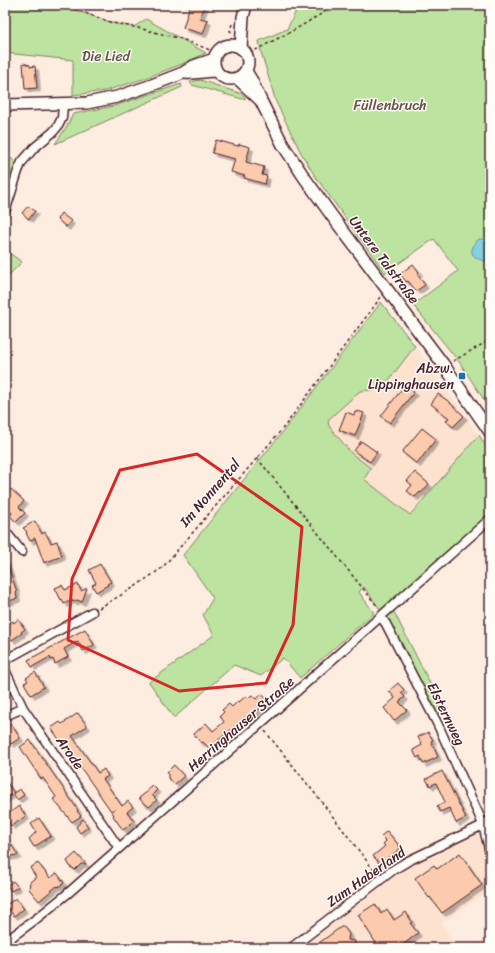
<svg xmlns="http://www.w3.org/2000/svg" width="495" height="953" viewBox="0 0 495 953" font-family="Sriracha,sans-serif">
	<defs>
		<filter id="shadow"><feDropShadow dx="3.5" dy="3.5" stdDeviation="0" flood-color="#0004"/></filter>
	</defs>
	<rect width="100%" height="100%" fill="#fdede0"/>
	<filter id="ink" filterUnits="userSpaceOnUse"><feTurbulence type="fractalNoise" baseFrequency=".025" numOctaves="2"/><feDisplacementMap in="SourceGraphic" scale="8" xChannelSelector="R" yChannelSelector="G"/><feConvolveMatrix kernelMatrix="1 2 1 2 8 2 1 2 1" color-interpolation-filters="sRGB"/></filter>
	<g filter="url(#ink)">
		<path fill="#fde2d0" d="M415 346 479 435 410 515 363 479 371 468 352 454 329 426 327 420 360 391 382 388Z
			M479 830 490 879V891L441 923 458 948H297L403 868Z
			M490 934V948H470Z"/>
		<path fill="#bce39f" stroke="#838165" d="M5 5H61L113 23 134 27 146 19 206 53 182 64 143 79 105 91 73 95V60L5 53Z
			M299 5H490V409L460 363 413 305 458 271 434 239 385 273 315 176 301 153 276 102 261 52 259 41 287 29Z
			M200 80 242 94 246 98 242 99 192 85 190 82Z
			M181 84 182 87 55 144 67 126 73 114 114 106Z
			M11 158 16 164 5 198V161Z
			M5 250 22 262 5 279Z
			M381 302 415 346 382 389 360 391 328 420 329 426 352 454 371 468 364 479 410 515 479 435 490 453V513L381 611 364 587 359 592 374 613 300 678 283 658 261 676 234 665 174 718 149 682 214 635 203 615 213 598 183 555 258 462 281 434Z
			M393 610 443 709 436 716 386 619 388 615Z"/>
		<path fill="#84d1e3" stroke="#6d8a99" d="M479 239H484L490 240V257L484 261C470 257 468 250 479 239Z"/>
		<path fill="#fccaac" stroke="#4a1f2b" filter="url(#shadow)" d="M190 5H205L200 18 208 20 203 34 183 28Z
			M23 63 30 65V67L35 66 37 88 25 89Z
			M216 140 238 146 239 144 250 147 246 162 264 167 262 175 267 176 265 184 244 178 245 176 231 172 235 159 212 153Z
			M28 206 35 211 29 219 22 213Z
			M61 213 71 221 66 227 57 219Z
			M413 264 419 272 417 274 425 285 416 291 408 281 406 282 400 274Z
			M405 385 414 392 390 423 381 416Z
			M438 394 451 403H450L464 416 453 427 446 421 449 418 431 404Z
			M357 411 364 413 355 436 339 430 346 412 354 415 355 412H357Z
			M422 428 436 439 417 464 402 452Z
			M361 441 377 452 370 462 354 451Z
			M415 472 429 484 421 493 420 492 415 497 407 491 412 485 407 481Z
			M11 489 24 501 19 507 25 513 16 522 10 516 12 513 5 507V495Z
			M35 521 42 534 45 532 51 543 57 541 62 556 44 563 35 538 30 541 26 533 27 532 23 528Z
			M5 560H6L17 592 16 593 17 598 5 603Z
			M100 564 111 582 107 584 108 585 96 592 92 585 96 583 89 570Z
			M78 584 81 591 87 588 82 602 77 600 73 602 72 600 64 604 62 599 61 600 55 588 62 585 65 590Z
			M18 619 25 629 21 632 22 633 12 640 5 631V627L13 621 14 623Z
			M85 629 94 645 83 651 78 641 64 649 68 657 55 664 53 659 51 660 50 657 32 667 28 660Z
			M35 672 44 687 31 695 24 683 28 681 26 678Z
			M398 683 404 690 401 693 405 697 399 702 407 710 394 721 384 708 395 698 389 691Z
			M262 694 268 701 249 718 247 716 214 744H215L210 749 203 742 201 743 194 734 206 723 213 731 224 722 220 716 224 712 222 710 229 704 232 707 238 701 239 702 246 696 248 698 252 695 256 699Z
			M78 713 87 726 72 736 98 773 104 769 108 776 103 779 122 806 128 801 133 807 127 812 134 821 123 830 113 816 114 815 112 812 115 809 111 811 81 768H82L74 757 72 758 51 728 60 722 62 724Z
			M11 724 20 738 11 744 5 736V729Z
			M428 732 433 740 431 741 438 757 423 764 420 756 417 758 413 750 422 745 418 737Z
			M30 740 78 810 77 811 81 816 72 822 53 799 56 797 43 778 41 779 20 747Z
			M174 765 184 776 175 784 168 778V774L167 772Z
			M442 771 466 818 456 823 449 808 440 812 437 806 445 802 436 783 430 786 426 779Z
			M5 780 14 793 5 799Z
			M152 785 157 790 152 795 157 800 149 807 146 804H144L139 798 148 791 147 789Z
			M20 789 24 795 17 800 13 793Z
			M19 806 26 816 11 826 5 816Z
			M39 818 51 836 34 847 29 839 36 832 31 824Z
			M83 819 88 827 80 833 76 827Z
			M387 831 401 848 380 864 373 856 385 846 383 844 386 841 381 836Z
			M5 835 14 849 18 855 5 857Z
			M76 853 86 864H81L75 870 73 868H71L67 861Z
			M460 853 482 885 442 913 430 897 429 898 415 878 434 865 437 869Z
			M38 863 50 878 57 873 64 883 58 887 57 886 39 901 29 889 30 882 36 877 30 868Z
			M13 881 18 887 11 891 7 885Z
			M16 898 24 909 14 916 6 905Z
			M375 904 381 914 387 909 394 920 406 912 412 922 410 923 418 933 399 948H379L358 915Z
			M341 927H344L349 934 348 940 355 941 354 948H312Z"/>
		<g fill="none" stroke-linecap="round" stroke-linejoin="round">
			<defs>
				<path id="street" d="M5 212 18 171 22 162 34 148 53 132 58 126 62 118 63 104
					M5 531 22 552
					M381 617 386 624 438 725 479 815 483 825 490 853
					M5 660 92 612
					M5 670 23 708 119 848
					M5 716 23 708
					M5 942 36 919 67 894 260 724 490 519
					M291 948 393 870 408 861 483 825 490 820"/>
				<path id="secondary" d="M214 62a17 17 0 1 1 34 0a17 17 0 1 1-34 0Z
					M241 48 243 17 246 5
					M246 71 252 81 261 101 283 145 304 177 332 216 443 364 490 432
					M185 73C196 74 206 71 216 71
					M237 78 259 99
					M5 105 87 103 117 97 152 85 183 73 194 66 214 59"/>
			</defs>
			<use href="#street" stroke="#4a1f2b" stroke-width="11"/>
			<use href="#secondary" stroke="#4a1f2b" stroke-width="14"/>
			<path stroke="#4a1f2b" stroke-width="1.5" stroke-dasharray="3 3" stroke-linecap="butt" d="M63 5 113 23 134 27 182 39 210 50
				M232 24 230 31 232 32
				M250 53 296 29 336 5
				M453 361 490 340
				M486 440 490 447
				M257 458 378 607
				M99 608 133 588 162 568 284 427 381 297
				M265 731 317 796 376 873"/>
			<use href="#street" stroke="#fdfcf7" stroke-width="8"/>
			<use href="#secondary" stroke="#fdfcf7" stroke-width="11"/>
		</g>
	</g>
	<path fill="none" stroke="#d62828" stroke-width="3" stroke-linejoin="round" d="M197 454 302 527 293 625 266 683 179 691 68 640 72 579 120 470Z"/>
	<rect fill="#1f6fb2" stroke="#fdfcf7" stroke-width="1.5" x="458" y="372" width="8" height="8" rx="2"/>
	<g text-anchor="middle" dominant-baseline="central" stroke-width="3" stroke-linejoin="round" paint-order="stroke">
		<g font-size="14" fill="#665048" stroke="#fdfcf7">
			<text x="106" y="56">Die Lied</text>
			<text x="390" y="105">Füllenbruch</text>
		</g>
		<g font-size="14" fill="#4a1f2b" stroke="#fdfcf7">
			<text transform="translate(384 260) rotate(53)">Untere Talstraße</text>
			<text transform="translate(210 493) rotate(-49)">Im Nonnental</text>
			<text transform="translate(446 714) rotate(64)">Elsternweg</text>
			<text transform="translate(241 724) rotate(-41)">Herringhauser Straße</text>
			<text transform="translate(70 753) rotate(55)">Arode</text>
			<text transform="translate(366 877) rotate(-35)">Zum Haberland</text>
		</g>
		<g font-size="14" fill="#4a1f2b" stroke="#fdfcf7" text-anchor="end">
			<text x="454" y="368">Abzw.<tspan x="454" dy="16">Lippinghausen</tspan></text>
		</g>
	</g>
	<rect width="495" height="953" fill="none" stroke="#fdfcf7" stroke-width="20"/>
	<rect x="10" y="10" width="475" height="933" fill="none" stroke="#4a1f2b" stroke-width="1.5" filter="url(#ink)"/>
</svg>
